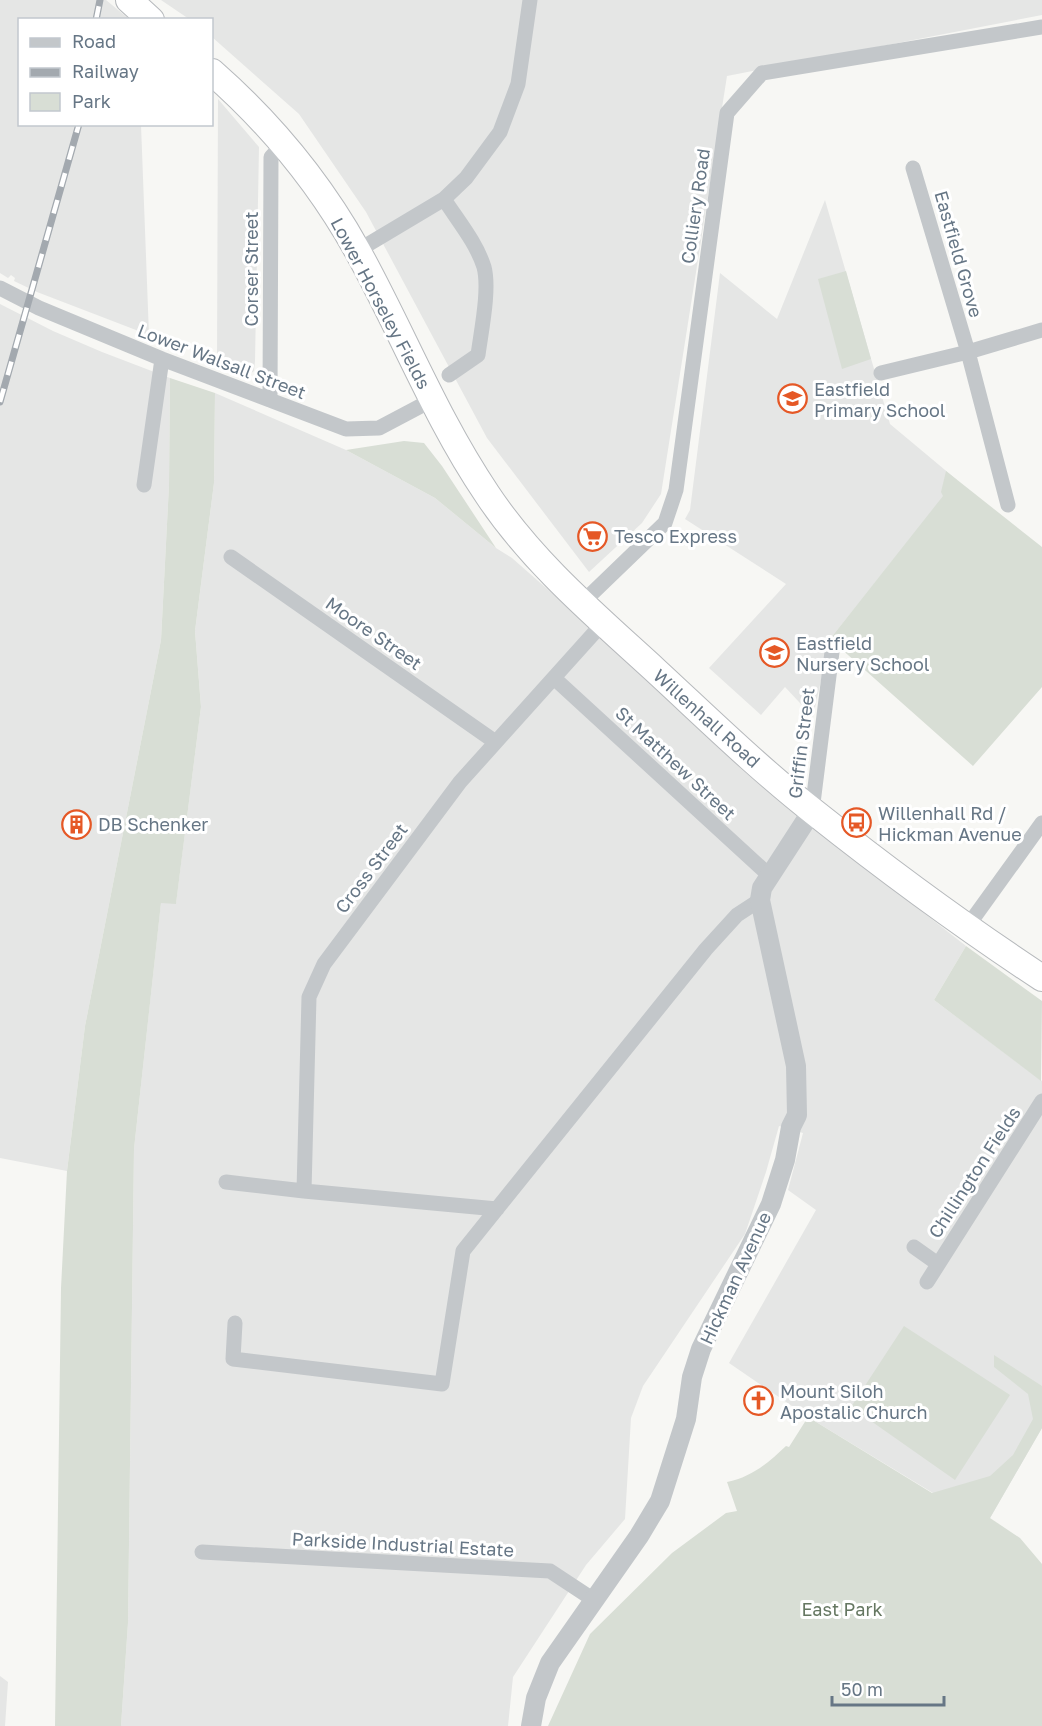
<svg xmlns="http://www.w3.org/2000/svg" width="1042" height="1726" viewBox="0 0 1042 1726" font-family="'Golos Text',sans-serif">
	<rect width="100%" height="100%" fill="#f7f7f4"/>
	<path fill="#e5e6e5" d="M0 0H106L129 19 20 20V124L141 125 149 335 37 292 14 281 15 278 11 275 8 278 0 273Z
		M161 0H1042V15L727 76 661 494 642 523 589 572 487 438 366 212 299 114 212 37V20L189 19Z
		M218 99 259 147 255 361 254 371 250 374 217 362Z
		M825 200 890 424 957 480 830 639 813 717 785 687 761 715 709 668 786 584 685 519 690 510 720 273 777 319Z
		M0 304 53 331 102 352 170 378 169 485 161 640 85 1026 67 1171 0 1158Z
		M215 393 346 450 435 498 496 548 512 558 570 609 799 815 966 946 934 1000 1042 1081V1428L990 1518 933 1493 808 1417 729 1363 816 1210 788 1190 803 1133 779 1126 766 1172 745 1234 643 1386 631 1418 625 1519 586 1565 513 1677 508 1726H121L128 1623 134 1149 161 902 176 903 201 707 195 631 214 483Z
		M0 1676 8 1682 5 1726H0Z"/>
	<path fill="#d8ded5" d="M846 271 871 359 842 369 818 279Z
		M170 378 215 393 214 483 195 631 201 707 176 904 161 903 134 1149 128 1623 121 1726H55L61 1288 67 1171 85 1026 161 640 169 485Z
		M404 441 424 443 442 466 496 548 435 498 346 450Z
		M946 471 1042 547V687L973 766 830 639 943 496 941 492Z
		M966 946 1042 1001 1041 1081 934 1000Z
		M904 1326 1010 1395 955 1480 851 1407Z
		M994 1355 1042 1386V1428L990 1518 1020 1538 1042 1564V1726H548L590 1634 672 1553 726 1513 737 1511 727 1482C752 1477 768 1463 786 1446L789 1447 808 1417 932 1493 990 1476 1013 1455 1033 1419 1028 1394 994 1367Z"/>
	<g fill="none" stroke-linecap="round" stroke-linejoin="round">
		<defs>
			<path id="trunk" d="M129 0 151 20
				M212 72C270 123 319 182 357 250 402 331 435 417 487 494 532 562 595 615 655 670 707 718 758 768 814 812 887 870 963 926 1042 978"/>
		</defs>
		<use href="#trunk" stroke="#b6b9bc" stroke-width="28"/>
		<path stroke="#c3c7ca" stroke-width="15" d="M913 168 968 352 1008 505
			M444 199C458 221 476 242 484 267 490 289 481 332 478 355L449 375
			M357 251 444 199 466 178 500 132 518 84 530 0
			M0 288 39 308 162 359 346 429 379 428 432 400
			M881 373 968 352 1042 330
			M270 400 271 157 284 143
			M144 485 162 359
			M231 557 494 741
			M582 603 665 523 676 490 727 113 762 73 1042 27
			M554 678 771 877
			M812 811 833 644
			M967 927 1042 823
			M226 1182 304 1191 497 1209
			M304 1191 309 997 324 964 460 782 603 623
			M914 1247 938 1264
			M927 1282 1042 1101
			M235 1323 233 1359 442 1384 463 1251 706 949 737 915 760 900
			M202 1552 550 1571 594 1600"/>
		<path stroke="#c3c7ca" stroke-width="20" d="M531 1726 536 1698 550 1663 639 1536 660 1501 686 1419 692 1377 701 1349 771 1204 785 1160 791 1127 797 1115 796 1066 760 900 762 888 812 811"/>
		<use href="#trunk" stroke="#fff" stroke-width="26"/>
		<defs>
			<path id="rail" d="M96 20 100 0
				M0 402 79 124"/>
		</defs>
		<use href="#rail" stroke="#a3a9af" stroke-width="7"/>
		<use href="#rail" stroke="#fff" stroke-width="4.5" stroke-dasharray="14" stroke-linecap="butt"/>
	</g>
	<defs>
		<symbol id="school-ring" viewBox="-11 -11 22 22"><circle r="9.5" fill="#fff" stroke="#e55826" stroke-width="1.5"/><path d="M0-5L7-2L0 1L-7-2ZM-4 1L0 2.5L4 1V4Q0 6-4 4Z" fill="#e55826"/></symbol>
		<symbol id="supermarket-ring" viewBox="-11 -11 22 22"><circle r="9.5" fill="#fff" stroke="#e55826" stroke-width="1.5"/><path d="M-6-5.5h2.5l.6 2H6L4.5 2H-2.5L-4.4-4H-6ZM-1.5 3.2a1.3 1.3 0 1 0 .1 0ZM3 3.2a1.3 1.3 0 1 0 .1 0Z" fill="#e55826"/></symbol>
		<symbol id="bus-ring" viewBox="-11 -11 22 22"><circle r="9.5" fill="#fff" stroke="#e55826" stroke-width="1.5"/><path d="M-5-6H5V4H4V6H2V4H-2V6H-4V4H-5ZM-3.5-4V0h7V-4ZM-3.5 1.2v1.5H-2V1.2ZM2 1.2v1.5H3.5V1.2Z" fill="#e55826"/></symbol>
		<symbol id="building-ring" viewBox="-11 -11 22 22"><circle r="9.5" fill="#fff" stroke="#e55826" stroke-width="1.5"/><path d="M-4-6H4V6H1V3H-1V6H-4ZM-2.5-4.3h1.7v1.8h-1.7ZM.8-4.3h1.7v1.8H.8ZM-2.5-1h1.7V.8h-1.7ZM.8-1h1.7V.8H.8Z" fill="#e55826"/></symbol>
		<symbol id="church-ring" viewBox="-11 -11 22 22"><circle r="9.5" fill="#fff" stroke="#e55826" stroke-width="1.5"/><path d="M-1.2-6h2.4v3.5h3.3v2.4h-3.3V6h-2.4V-.1h-3.3v-2.4h3.3Z" fill="#e55826"/></symbol>
	</defs>
	<g fill-rule="evenodd">
		<use href="#school-ring" x="776" y="382" width="33" height="33"/>
		<use href="#supermarket-ring" x="576" y="520" width="33" height="33"/>
		<use href="#school-ring" x="758" y="636" width="33" height="33"/>
		<use href="#bus-ring" x="840" y="806" width="33" height="33"/>
		<use href="#building-ring" x="60" y="808" width="33" height="33"/>
		<use href="#church-ring" x="742" y="1384" width="33" height="33"/>
	</g>
	<g text-anchor="middle" dominant-baseline="central" stroke-width="6" stroke-linejoin="round" paint-order="stroke">
		<g font-size="18" fill="#667685" stroke="#fff">
			<text transform="translate(695 206) rotate(-82)">Colliery Road</text>
			<text transform="translate(959 254) rotate(74)">Eastfield Grove</text>
			<text transform="translate(251 269) rotate(-90)">Corser Street</text>
			<text transform="translate(381 303) rotate(62)">Lower Horseley Fields</text>
			<text transform="translate(222 361) rotate(21)">Lower Walsall Street</text>
			<text transform="translate(374 633) rotate(35)">Moore Street</text>
			<text transform="translate(707 718) rotate(42)">Willenhall Road</text>
			<text transform="translate(801 743) rotate(-83)">Griffin Street</text>
			<text transform="translate(676 763) rotate(43)">St Matthew Street</text>
			<text transform="translate(371 868) rotate(-53)">Cross Street</text>
			<text transform="translate(974 1172) rotate(-57)">Chillington Fields</text>
			<text transform="translate(735 1278) rotate(-65)">Hickman Avenue</text>
			<text transform="translate(403 1544) rotate(3)">Parkside Industrial Estate</text>
		</g>
		<g font-size="18" fill="#667685" stroke="#fff" text-anchor="start">
			<text x="814" y="389">Eastfield<tspan x="814" dy="21">Primary School</tspan></text>
			<text x="614" y="536">Tesco Express</text>
			<text x="796" y="643">Eastfield<tspan x="796" dy="21">Nursery School</tspan></text>
			<text x="878" y="813">Willenhall Rd /<tspan x="878" dy="21">Hickman Avenue</tspan></text>
			<text x="98" y="824">DB Schenker</text>
			<text x="780" y="1391">Mount Siloh<tspan x="780" dy="21">Apostalic Church</tspan></text>
		</g>
		<g font-size="18" fill="#657761" stroke="#fff">
			<text x="842" y="1609">East Park</text>
		</g>
	</g>
	<rect x="18" y="18" width="195" height="108" fill="#ffffff" stroke="#c2c8ce" stroke-width="1.5"/>
	<rect x="30" y="38" width="30" height="9" fill="#c3c7ca" stroke="#c2c8ce" stroke-width="1.5"/>
	<text x="72" y="48" font-size="18" fill="#667685">Road</text>
	<rect x="30" y="68" width="30" height="9" fill="#a3a9af" stroke="#c2c8ce" stroke-width="1.5"/>
	<text x="72" y="78" font-size="18" fill="#667685">Railway</text>
	<rect x="30" y="93" width="30" height="18" fill="#d8ded5" stroke="#c2c8ce" stroke-width="1.5"/>
	<text x="72" y="108" font-size="18" fill="#667685">Park</text>
	<path d="M832 1696v9h112v-9" fill="none" stroke="#667685" stroke-width="3"/>
	<text x="841" y="1696" font-size="18" fill="#667685" stroke="#ffffff" stroke-width="4.5" paint-order="stroke">50 m</text>
</svg>
